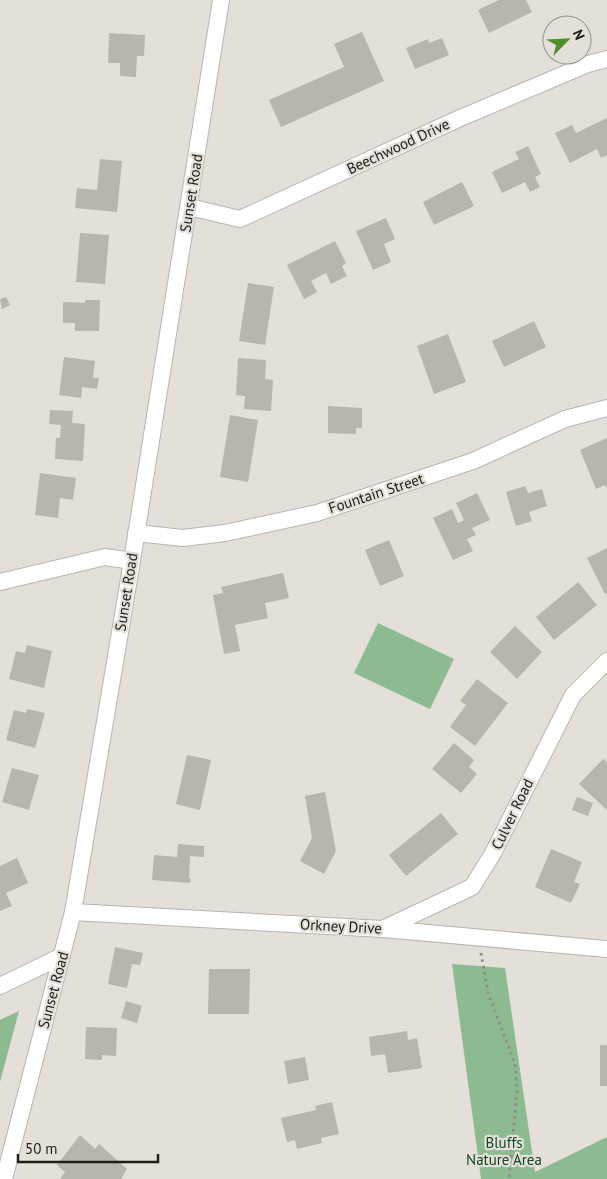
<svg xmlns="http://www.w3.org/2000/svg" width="607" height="1179" viewBox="0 0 607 1179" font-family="'PT Sans',sans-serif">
	<rect width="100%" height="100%" fill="#e4dfd9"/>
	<path fill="#8cbb92" d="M378 623 454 659 430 709 354 673Z
		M452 964 505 968 535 1172 607 1137V1179H481Z
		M19 1011 0 1082V1020Z"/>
	<path fill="#b9b4ae" d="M499 0H526L532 12 489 33 478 10Z
		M362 32 384 81 281 127 269 100 344 67 334 44Z
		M109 33 145 35 144 56H137L136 77 120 76V63H108Z
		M442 38 449 55 415 69 406 48 428 39 429 43Z
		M607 118V155L601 158 597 149 570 163 555 133 572 125 576 133Z
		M528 146 541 174 535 177 540 187 530 192 525 182 502 193 492 172 519 159 515 152Z
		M100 159 122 161 117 212 75 208 77 188 97 190Z
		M462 182 474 206 434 225 423 202Z
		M386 218 395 239 384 244 391 262 373 270 356 231Z
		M80 233 109 235 105 284 76 282Z
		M335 241 346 263 342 266 347 276 331 284 326 273 311 281 317 292 304 299 287 265Z
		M248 283 274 287 265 345 239 341Z
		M6 297 10 305 2 309 0 299Z
		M85 300H100L99 331H75V323H63V302L85 303Z
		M534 321 546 347 504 367 492 341Z
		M448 334 466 382 434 394 417 346Z
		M64 357 95 361 93 378H99L97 389 82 387 81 398 59 395Z
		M238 358 266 360 265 379 273 380 271 411 244 409 245 396 236 395Z
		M328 406 362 408V428H356V434L328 433Z
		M50 410 73 411 72 423 85 424 83 461 55 459 56 438H60L61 425 49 424Z
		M230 415 258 420 248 482 220 477Z
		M607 438V489L605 485 596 489 580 450Z
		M40 473 76 478 73 500 60 498 58 518 35 515Z
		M525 486 528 493 542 489 547 506 529 512 532 521 516 526 506 492Z
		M477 493 490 520 472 528 476 535 467 539 473 551 453 560 433 518 452 509 458 523 464 520 456 503Z
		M389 540 404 576 380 586 365 550Z
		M607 548V593L605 594 587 558Z
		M283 573 289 598 265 603 268 618 235 625 240 651 224 654 213 595 223 593 221 587Z
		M578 582 597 605 554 640 536 617Z
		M515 626 542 652 517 679 490 652Z
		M27 645 52 651 44 688 9 679 16 651 25 653Z
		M477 679 508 703 475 746 450 727 466 705 460 701Z
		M27 709 45 713 35 748 6 740 14 710 26 713Z
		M454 743 474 760 469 767 477 774 461 793 432 769Z
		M187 755 211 760 200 810 176 804Z
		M603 759 607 762V810L579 784Z
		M12 768 39 775 29 810 2 802Z
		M325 792 336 851 324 874 300 861 312 838 305 796Z
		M577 797 593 803 588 816 572 810Z
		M441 813 458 834 406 876 389 855Z
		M178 844 204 846V857L190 856 189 878 191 879 190 883 152 880 154 855 177 857Z
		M551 849 582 862 574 882 580 884 571 903 535 887Z
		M17 858 28 883 6 893 12 906 0 911V866Z
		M115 947 143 953 140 965 132 964 127 988 108 984Z
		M209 969H250L249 1014H208Z
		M126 1001 142 1006 137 1023 121 1018Z
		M86 1027 117 1028 116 1056 102 1055V1060L85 1059Z
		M407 1031 408 1040 417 1038 422 1068 388 1073 385 1054 371 1056 369 1037Z
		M600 1045H607V1086H600Z
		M305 1057 309 1080 288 1084 284 1061Z
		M332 1102 339 1134 321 1138 322 1143 297 1149 295 1140 287 1142 281 1118 316 1110 315 1106Z
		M80 1135 95 1149 99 1144 127 1169 121 1179H60L65 1172 57 1165Z"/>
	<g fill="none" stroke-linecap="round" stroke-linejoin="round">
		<defs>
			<path id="minor" d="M189 207 240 219 458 119 588 64 607 59
				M136 533 183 538 225 533 317 513 473 461 565 419 607 408
				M0 582 105 557 132 561
				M73 912 383 929 607 949
				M383 929 472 887 492 855 573 695 607 661
				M0 986 62 956
				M4 1179 73 912 132 561 221 0"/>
		</defs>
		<use href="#minor" stroke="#b9b4ae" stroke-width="18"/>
		<path stroke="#918d88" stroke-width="3" stroke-dasharray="2.5 4" stroke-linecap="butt" d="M481 953 488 993 515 1064 517 1091 509 1179"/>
		<use href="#minor" stroke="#fff" stroke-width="16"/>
	</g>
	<g text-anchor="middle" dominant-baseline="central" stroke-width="4.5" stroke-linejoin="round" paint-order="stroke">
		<g font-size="15" fill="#1f1d1a" stroke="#e4dfd9">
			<text transform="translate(398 146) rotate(-25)">Beechwood Drive</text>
			<text transform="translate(191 193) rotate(-81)">Sunset Road</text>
			<text transform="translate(376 493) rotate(-18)">Fountain Street</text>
			<text transform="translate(126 592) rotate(-81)">Sunset Road</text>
			<text transform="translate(512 814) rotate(-64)">Culver Road</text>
			<text transform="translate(341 926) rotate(3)">Orkney Drive</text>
			<text transform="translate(53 990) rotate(-75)">Sunset Road</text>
		</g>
		<g font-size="15" fill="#11461e" stroke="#e4dfd9">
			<text x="504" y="1142">Bluffs<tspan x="504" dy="17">Nature Area</tspan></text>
		</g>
	</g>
	<g transform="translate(567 40) rotate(66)"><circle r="24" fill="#e4dfd9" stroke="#95918d"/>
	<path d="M0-4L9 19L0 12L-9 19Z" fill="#518d2d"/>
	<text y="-8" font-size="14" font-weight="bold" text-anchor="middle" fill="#1f1d1a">N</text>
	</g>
	<path d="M18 1154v8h140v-8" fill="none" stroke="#1f1d1a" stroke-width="2.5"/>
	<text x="25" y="1154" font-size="15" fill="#1f1d1a" stroke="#e4dfd9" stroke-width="4" paint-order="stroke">50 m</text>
</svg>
